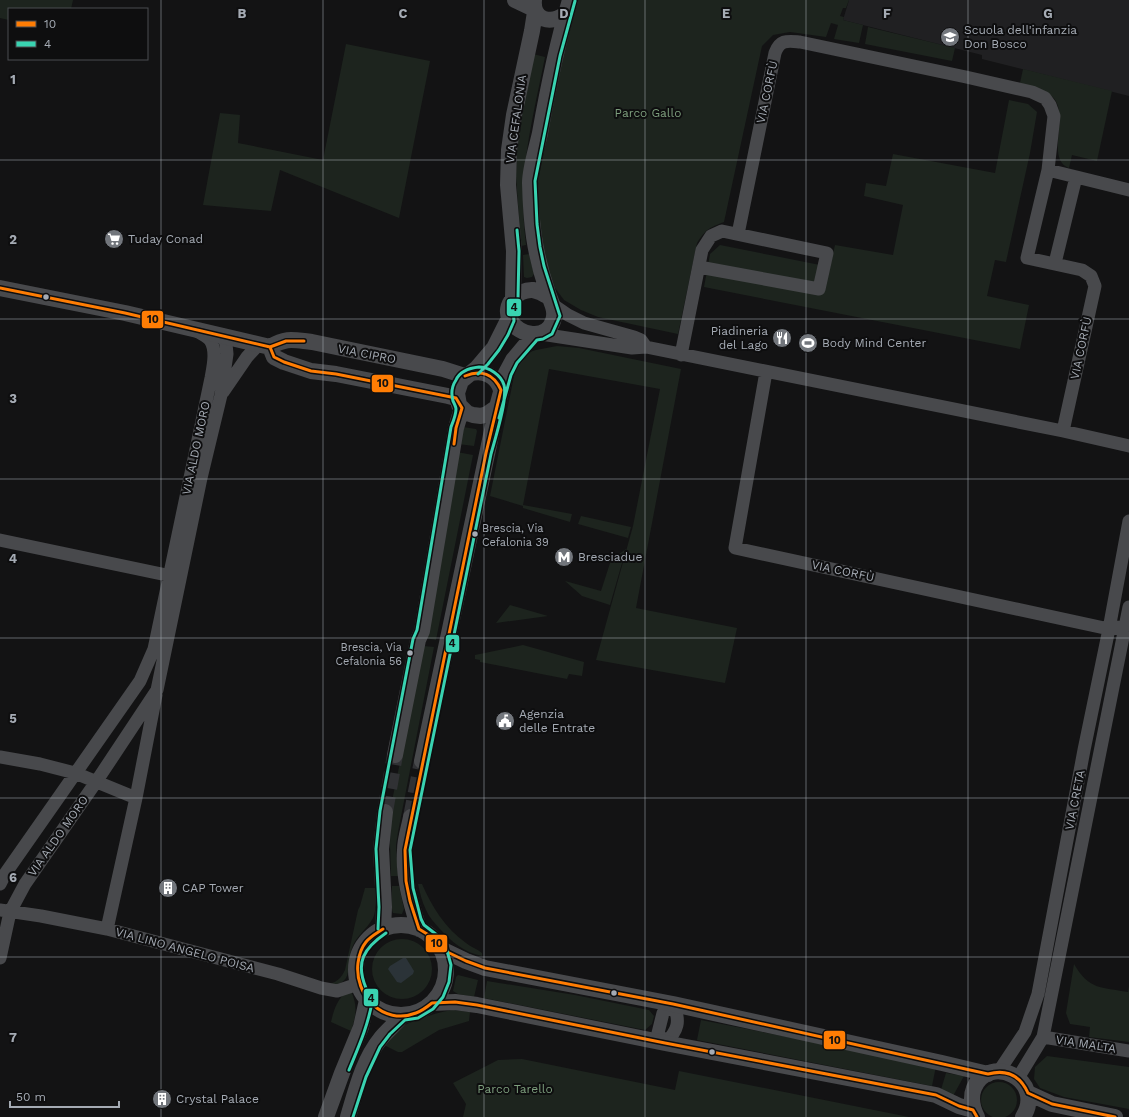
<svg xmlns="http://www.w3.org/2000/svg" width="1129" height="1117" viewBox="0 0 1129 1117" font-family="'Work Sans',sans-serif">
	<rect width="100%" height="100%" fill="#131314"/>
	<path fill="#202022" d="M849 0H1129V96L982 59V55L843 20Z"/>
	<path fill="#1d241e" d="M0 0H73L71 9H9V20L0 18Z
		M576 0H849L846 8H843L840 16 844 17 843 20 863 25 859 43 834 39 838 25 831 23 826 37 790 32 773 35 762 46 724 222C709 228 706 229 697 243L678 334 598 317 581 310 564 300 555 288 545 263 537 234 535 182Z
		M868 27 955 48 952 61 865 44Z
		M346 44 430 61 399 218 280 170 271 211 203 205 220 113 240 115 238 143 323 160Z
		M533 54 545 57C538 93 529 129 525 166 522 192 523 219 526 245L521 246 516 177 517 143Z
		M1023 69 1112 91 1097 161 1072 155 1069 168C1043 158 1074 110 1049 94 1041 89 1029 86 1020 83Z
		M1009 100 1028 104 1037 112 1030 153 1006 262 995 260 987 296 1029 305 1020 349 704 287 710 254 720 245 830 267 835 245 893 255 903 205 864 196 866 183 886 186 893 154 995 173Z
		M529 254 534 274 532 277 527 278 524 277 523 255Z
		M557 346 579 348 681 369 636 608 737 628 725 683 596 660 633 526 660 389 549 369 523 505 572 514 570 522 523 508V506L490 496 515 371 527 353 536 350Z
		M463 427 476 429 477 431 474 446 458 444Z
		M457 452 473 455 436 640 425 638Z
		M581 516 631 527 628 538 578 524Z
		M626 549 610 605 582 596 565 581 601 591 611 560Z
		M510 605 548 616 496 623Z
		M523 645 584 662 582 676 569 674 567 679 480 662V660L475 659V655Z
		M424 646 434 647 398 832 396 845 398 876H391L390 843 392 801Z
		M418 884H422C432 907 445 928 466 943 471 947 477 949 482 953V956C463 952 452 942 439 928 434 922 429 917 426 910 422 902 420 893 418 884Z
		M392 886H399L404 909 402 914 393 913C391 909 392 893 392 886Z
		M365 888H376C375 897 377 910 373 918 367 929 356 936 352 948 348 957 350 972 346 978 342 984 337 985 330 984 338 981 341 978 345 970L358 910 360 906Z
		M372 969a30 30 0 1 1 60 0a30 30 0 1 1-60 0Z
		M1074 964C1089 990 1101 987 1128 992L1129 986V1042L1089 1037 1090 1027 1070 1024 1066 1013Z
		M458 975 478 980 474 997 458 994 453 991 456 977Z
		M487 981 575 995 649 1010 654 1016 652 1024 645 1030 484 998Z
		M347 991H351C358 1006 356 1016 351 1031L331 1022C334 1009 337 1000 347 991Z
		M453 1010 470 1012 469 1021 439 1030 402 1052H398L384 1045C389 1040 395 1032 401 1027 411 1021 441 1011 453 1010Z
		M701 1020 936 1066 932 1086 697 1040Z
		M1047 1056 1129 1067V1109L1064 1097 1040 1088 1034 1079 1035 1067Z
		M522 1059 675 1090 679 1071 909 1117H463L466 1104 453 1083 498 1060Z
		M946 1073 964 1076 953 1096 940 1093Z
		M981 1100a18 18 0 1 1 36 0a18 18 0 1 1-36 0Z"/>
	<path fill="#2b3338" d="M403 958H406L414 971 413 974 401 983 397 982 388 969 390 966Z"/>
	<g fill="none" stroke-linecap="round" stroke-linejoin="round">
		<path stroke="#303134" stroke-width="16" stroke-dasharray="16 8" stroke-linecap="butt" d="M385 812 395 755
			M411 817 422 761"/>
		<path stroke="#48494c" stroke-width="13" d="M1048 170 1129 190
			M738 234 775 53C780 39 788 41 800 42L966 77 1032 92 1045 98 1050 105 1054 116 1048 170 1027 258 1082 270 1091 276 1095 286 1063 431
			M1055 263 1076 177
			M552 304 568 315 584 323 634 337 641 340 646 347
			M541 334 632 348 646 347 1063 431 1129 446
			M681 355 702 250 711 236 722 231 827 253 819 289 699 267
			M766 372 735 548 1109 629 1125 626
			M223 392 247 357 259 344
			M0 540 176 577
			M0 757 40 764 75 773 136 798
			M0 884 5 874 140 681 154 649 211 378C213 367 217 350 210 340 207 336 201 334 197 331
			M0 910 41 916 107 929 278 974 321 988 337 991 358 984
			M107 929 136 798 156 695
			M0 958 10 912 25 884 96 782 157 690 201 478 221 395 227 354 226 344 223 335
			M673 1004C681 1021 678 1031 665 1043L658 1033 663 1013Z
			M1043 1037 1129 1051
			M999 1071 1025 1032 1038 994 1084 750 1109 629 1129 521
			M1018 1078 1043 1037 1129 607"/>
		<path stroke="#48494c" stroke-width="16" d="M515 0 534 9
			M534 0C532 20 551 25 565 14
			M0 288 125 313 270 347C287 337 293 340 312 342L443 369 465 376
			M549 297C544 294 539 291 533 290 518 289 502 305 510 320 519 336 546 341 553 321 557 310 550 301 547 290 534 252 531 222 530 183 530 168 537 147 540 133 548 88 557 44 570 0
			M513 298 514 251 508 185 509 150 514 115 532 31 535 12
			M270 347 274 357 284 362 311 371 336 374 448 396 456 398 458 401
			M469 374C483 369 497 376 501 390
			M497 407 487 414 481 416 473 415 467 413 459 405 457 393 461 381 477 368 494 348 509 318
			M395 755 418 640 422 631 456 428 462 408
			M422 761 497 407 506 373 513 360 534 335
			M411 817C409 828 405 839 405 850 403 878 411 903 419 929
			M356 970a45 45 0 1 1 90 0a45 45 0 1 1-90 0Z
			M383 929 384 907 381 849 385 812
			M441 949 466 961 485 968 673 1004 942 1063 988 1074
			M432 1003 455 1002 477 1005 665 1043 905 1089 936 1095 959 1106 973 1110
			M1028 1093 1052 1104 1115 1117
			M326 1117 342 1073 361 1027 367 1000
			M348 1117C356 1090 363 1060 381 1038 388 1030 396 1023 403 1015
			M977 1117C972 1107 970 1098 974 1088 989 1052 1046 1080 1023 1117"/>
		<defs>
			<path id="bus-1" d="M0 288 125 313 270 347 286 341H304
				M270 347 274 357 284 362 311 371 336 374 456 398 462 408 456 428 454 444
				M465 376C481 369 494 374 501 390L486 453 405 850 406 881 410 901 419 929 432 937 441 949 466 961 485 968 673 1004 988 1074C1007 1069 1020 1075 1028 1093
				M383 929C377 933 371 936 366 942 361 948 359 955 358 963 354 995 383 1026 416 1013 422 1011 427 1007 432 1003
				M432 1003 455 1002 477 1005 665 1043 936 1095 959 1106 973 1110 977 1117
				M1028 1093 1052 1104 1115 1117"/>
			<path id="bus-2" d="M478 374 488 364 499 350 508 335 514 321 513 310 518 298 519 251 517 230
				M499 418 511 375 517 363 537 340 543 339 552 334 560 316 544 266 540 247 537 224 535 181 560 56 575 1
				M349 1070C358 1048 368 1026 372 1002 372 997 368 993 366 988 355 962 364 948 386 933
				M353 1117 366 1077 380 1047 390 1034 405 1020 418 1018 433 1009 443 997 449 982 451 965 446 947 437 935 424 925 421 919 413 888 410 850 491 454C495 439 508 399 504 385 501 375 489 367 479 367 469 368 460 371 456 380 452 386 451 394 453 401 454 403 456 407 456 409 456 415 453 422 451 427L417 630 413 639 380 811 376 849 379 907 378 929"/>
		</defs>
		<use href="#bus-1" stroke="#0e0e0f" stroke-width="6"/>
		<use href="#bus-2" stroke="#0e0e0f" stroke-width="6"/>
		<use href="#bus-1" stroke="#ff7d04" stroke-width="3"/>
		<use href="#bus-2" stroke="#39d3b1" stroke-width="3"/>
	</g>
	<path fill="none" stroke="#a5abb4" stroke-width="1" stroke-opacity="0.55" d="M161 0V1117M323 0V1117M484 0V1117M645 0V1117M806 0V1117M968 0V1117M0 160H1129M0 319H1129M0 479H1129M0 638H1129M0 798H1129M0 957H1129"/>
	<defs>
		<symbol id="school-disc" viewBox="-11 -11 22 22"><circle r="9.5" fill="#72767c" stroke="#0e0e0f"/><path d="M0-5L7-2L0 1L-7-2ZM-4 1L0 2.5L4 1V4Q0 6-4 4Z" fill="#fff"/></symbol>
		<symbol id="supermarket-disc" viewBox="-11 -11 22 22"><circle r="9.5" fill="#72767c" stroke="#0e0e0f"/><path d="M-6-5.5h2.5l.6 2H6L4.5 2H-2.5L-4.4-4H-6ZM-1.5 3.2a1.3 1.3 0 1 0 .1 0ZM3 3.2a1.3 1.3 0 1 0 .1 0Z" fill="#fff"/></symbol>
		<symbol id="restaurant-disc" viewBox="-11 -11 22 22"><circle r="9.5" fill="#72767c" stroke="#0e0e0f"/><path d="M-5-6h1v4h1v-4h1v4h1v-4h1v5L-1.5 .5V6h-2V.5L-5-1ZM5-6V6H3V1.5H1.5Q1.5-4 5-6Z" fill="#fff"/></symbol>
		<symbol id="stadium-disc" viewBox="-11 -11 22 22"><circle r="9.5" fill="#72767c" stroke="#0e0e0f"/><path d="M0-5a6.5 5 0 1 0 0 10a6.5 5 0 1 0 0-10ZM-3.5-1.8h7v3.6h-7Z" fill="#fff"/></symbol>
		<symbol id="metro-disc" viewBox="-11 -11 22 22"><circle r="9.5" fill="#72767c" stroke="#0e0e0f"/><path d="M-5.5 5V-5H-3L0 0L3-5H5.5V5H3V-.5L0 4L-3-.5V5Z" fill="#fff"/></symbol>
		<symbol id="civic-disc" viewBox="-11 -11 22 22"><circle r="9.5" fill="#72767c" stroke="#0e0e0f"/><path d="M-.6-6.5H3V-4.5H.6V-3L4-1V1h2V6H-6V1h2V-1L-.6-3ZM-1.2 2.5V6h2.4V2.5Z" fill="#fff"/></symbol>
		<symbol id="building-disc" viewBox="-11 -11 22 22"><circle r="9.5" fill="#72767c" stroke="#0e0e0f"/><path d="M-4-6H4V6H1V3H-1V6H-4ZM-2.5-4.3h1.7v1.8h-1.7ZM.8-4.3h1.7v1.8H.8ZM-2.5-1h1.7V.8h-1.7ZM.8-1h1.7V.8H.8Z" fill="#fff"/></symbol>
	</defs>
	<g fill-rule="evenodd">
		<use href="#school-disc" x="939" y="26" width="22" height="22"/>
		<use href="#supermarket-disc" x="103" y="228" width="22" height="22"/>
		<use href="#restaurant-disc" x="771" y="327" width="22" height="22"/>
		<use href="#stadium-disc" x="797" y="332" width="22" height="22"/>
		<use href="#metro-disc" x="553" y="546" width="22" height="22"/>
		<use href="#civic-disc" x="494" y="710" width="22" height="22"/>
		<use href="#building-disc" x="157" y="877" width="22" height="22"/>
		<use href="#building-disc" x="151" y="1088" width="22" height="22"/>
	</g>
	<g fill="#a5abb4" stroke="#0e0e0f" stroke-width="1.5">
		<circle cx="46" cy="297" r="3.5"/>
		<circle cx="475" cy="534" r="3.5"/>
		<circle cx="410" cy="653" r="3.5"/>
		<circle cx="614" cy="993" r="3.5"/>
		<circle cx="712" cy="1052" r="3.5"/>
	</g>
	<g text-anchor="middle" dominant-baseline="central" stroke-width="4" stroke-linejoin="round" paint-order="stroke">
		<g font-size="11" fill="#a5abb4" stroke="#0e0e0f" text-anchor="start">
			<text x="482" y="528">Brescia, Via<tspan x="482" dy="14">Cefalonia 39</tspan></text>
			<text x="402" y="647" text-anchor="end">Brescia, Via<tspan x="402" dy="14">Cefalonia 56</tspan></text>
		</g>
		<g font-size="12" fill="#a5abb4" stroke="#0e0e0f" text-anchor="start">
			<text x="964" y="30">Scuola dell'infanzia<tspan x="964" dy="14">Don Bosco</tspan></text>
			<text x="128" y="239">Tuday Conad</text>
			<text x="768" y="331" text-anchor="end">Piadineria<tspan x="768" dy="14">del Lago</tspan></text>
			<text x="822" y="343">Body Mind Center</text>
			<text x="578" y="557">Bresciadue</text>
			<text x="519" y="714">Agenzia<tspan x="519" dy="14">delle Entrate</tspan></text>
			<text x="182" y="888">CAP Tower</text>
			<text x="176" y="1099">Crystal Palace</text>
		</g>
		<g font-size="12" fill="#a5abb4" stroke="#0e0e0f">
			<text transform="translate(767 92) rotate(-78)">VIA CORFÙ</text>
			<text transform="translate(516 119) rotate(-82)">VIA CEFALONIA</text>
			<text transform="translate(1081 348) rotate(-78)">VIA CORFÙ</text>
			<text transform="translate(367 354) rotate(11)">VIA CIPRO</text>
			<text transform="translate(196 448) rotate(-78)">VIA ALDO MORO</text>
			<text transform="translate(843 571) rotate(12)">VIA CORFÙ</text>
			<text transform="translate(1075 800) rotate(-79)">VIA CRETA</text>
			<text transform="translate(58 836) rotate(-55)">VIA ALDO MORO</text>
			<text transform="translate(185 950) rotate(15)">VIA LINO ANGELO POISA</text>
			<text transform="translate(1086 1044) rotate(9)">VIA MALTA</text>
		</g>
		<g font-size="12" fill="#7d9e7d" stroke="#0e0e0f">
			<text x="648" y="113">Parco Gallo</text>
			<text x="515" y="1089">Parco Tarello</text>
		</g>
	</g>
	<g font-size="13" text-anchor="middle" font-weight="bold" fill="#a5abb4" stroke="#0e0e0f" stroke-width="4" stroke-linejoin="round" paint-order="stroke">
		<text x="242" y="18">B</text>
		<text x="403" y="18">C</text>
		<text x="564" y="18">D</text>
		<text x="726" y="18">E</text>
		<text x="887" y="18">F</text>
		<text x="1048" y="18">G</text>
		<text x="13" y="84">1</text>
		<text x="13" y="244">2</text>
		<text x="13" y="403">3</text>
		<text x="13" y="563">4</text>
		<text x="13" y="723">5</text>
		<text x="13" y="882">6</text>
		<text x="13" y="1042">7</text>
	</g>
	<g stroke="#0e0e0f" stroke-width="1.5">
		<rect x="506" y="298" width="16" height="19" rx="4" fill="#39d3b1"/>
		<rect x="141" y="310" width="23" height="19" rx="4" fill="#ff7d04"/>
		<rect x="371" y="374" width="23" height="19" rx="4" fill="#ff7d04"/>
		<rect x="445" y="634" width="15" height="19" rx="4" fill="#39d3b1"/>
		<rect x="425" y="934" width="23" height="19" rx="4" fill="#ff7d04"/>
		<rect x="363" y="988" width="16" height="19" rx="4" fill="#39d3b1"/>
		<rect x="823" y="1030" width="23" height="20" rx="4" fill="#ff7d04"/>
	</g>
	<g font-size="11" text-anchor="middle" font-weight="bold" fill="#111">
		<text x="514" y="311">4</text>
		<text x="153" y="323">10</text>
		<text x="383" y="387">10</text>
		<text x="452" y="647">4</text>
		<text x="437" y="947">10</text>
		<text x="371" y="1002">4</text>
		<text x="835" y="1044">10</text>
	</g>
	<rect x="8" y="8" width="140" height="52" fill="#0e0e0f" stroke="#4a4d51"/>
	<rect x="16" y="21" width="20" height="6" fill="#ff7d04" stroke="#4a4d51"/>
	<text x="44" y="28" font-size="12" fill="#a5abb4">10</text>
	<rect x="16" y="41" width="20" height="6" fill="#39d3b1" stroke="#4a4d51"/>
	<text x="44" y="48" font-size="12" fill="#a5abb4">4</text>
	<path d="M10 1101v6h109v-6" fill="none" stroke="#a5abb4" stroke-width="2"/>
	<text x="16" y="1101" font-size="12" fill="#a5abb4" stroke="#0e0e0f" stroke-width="3" paint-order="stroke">50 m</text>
</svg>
